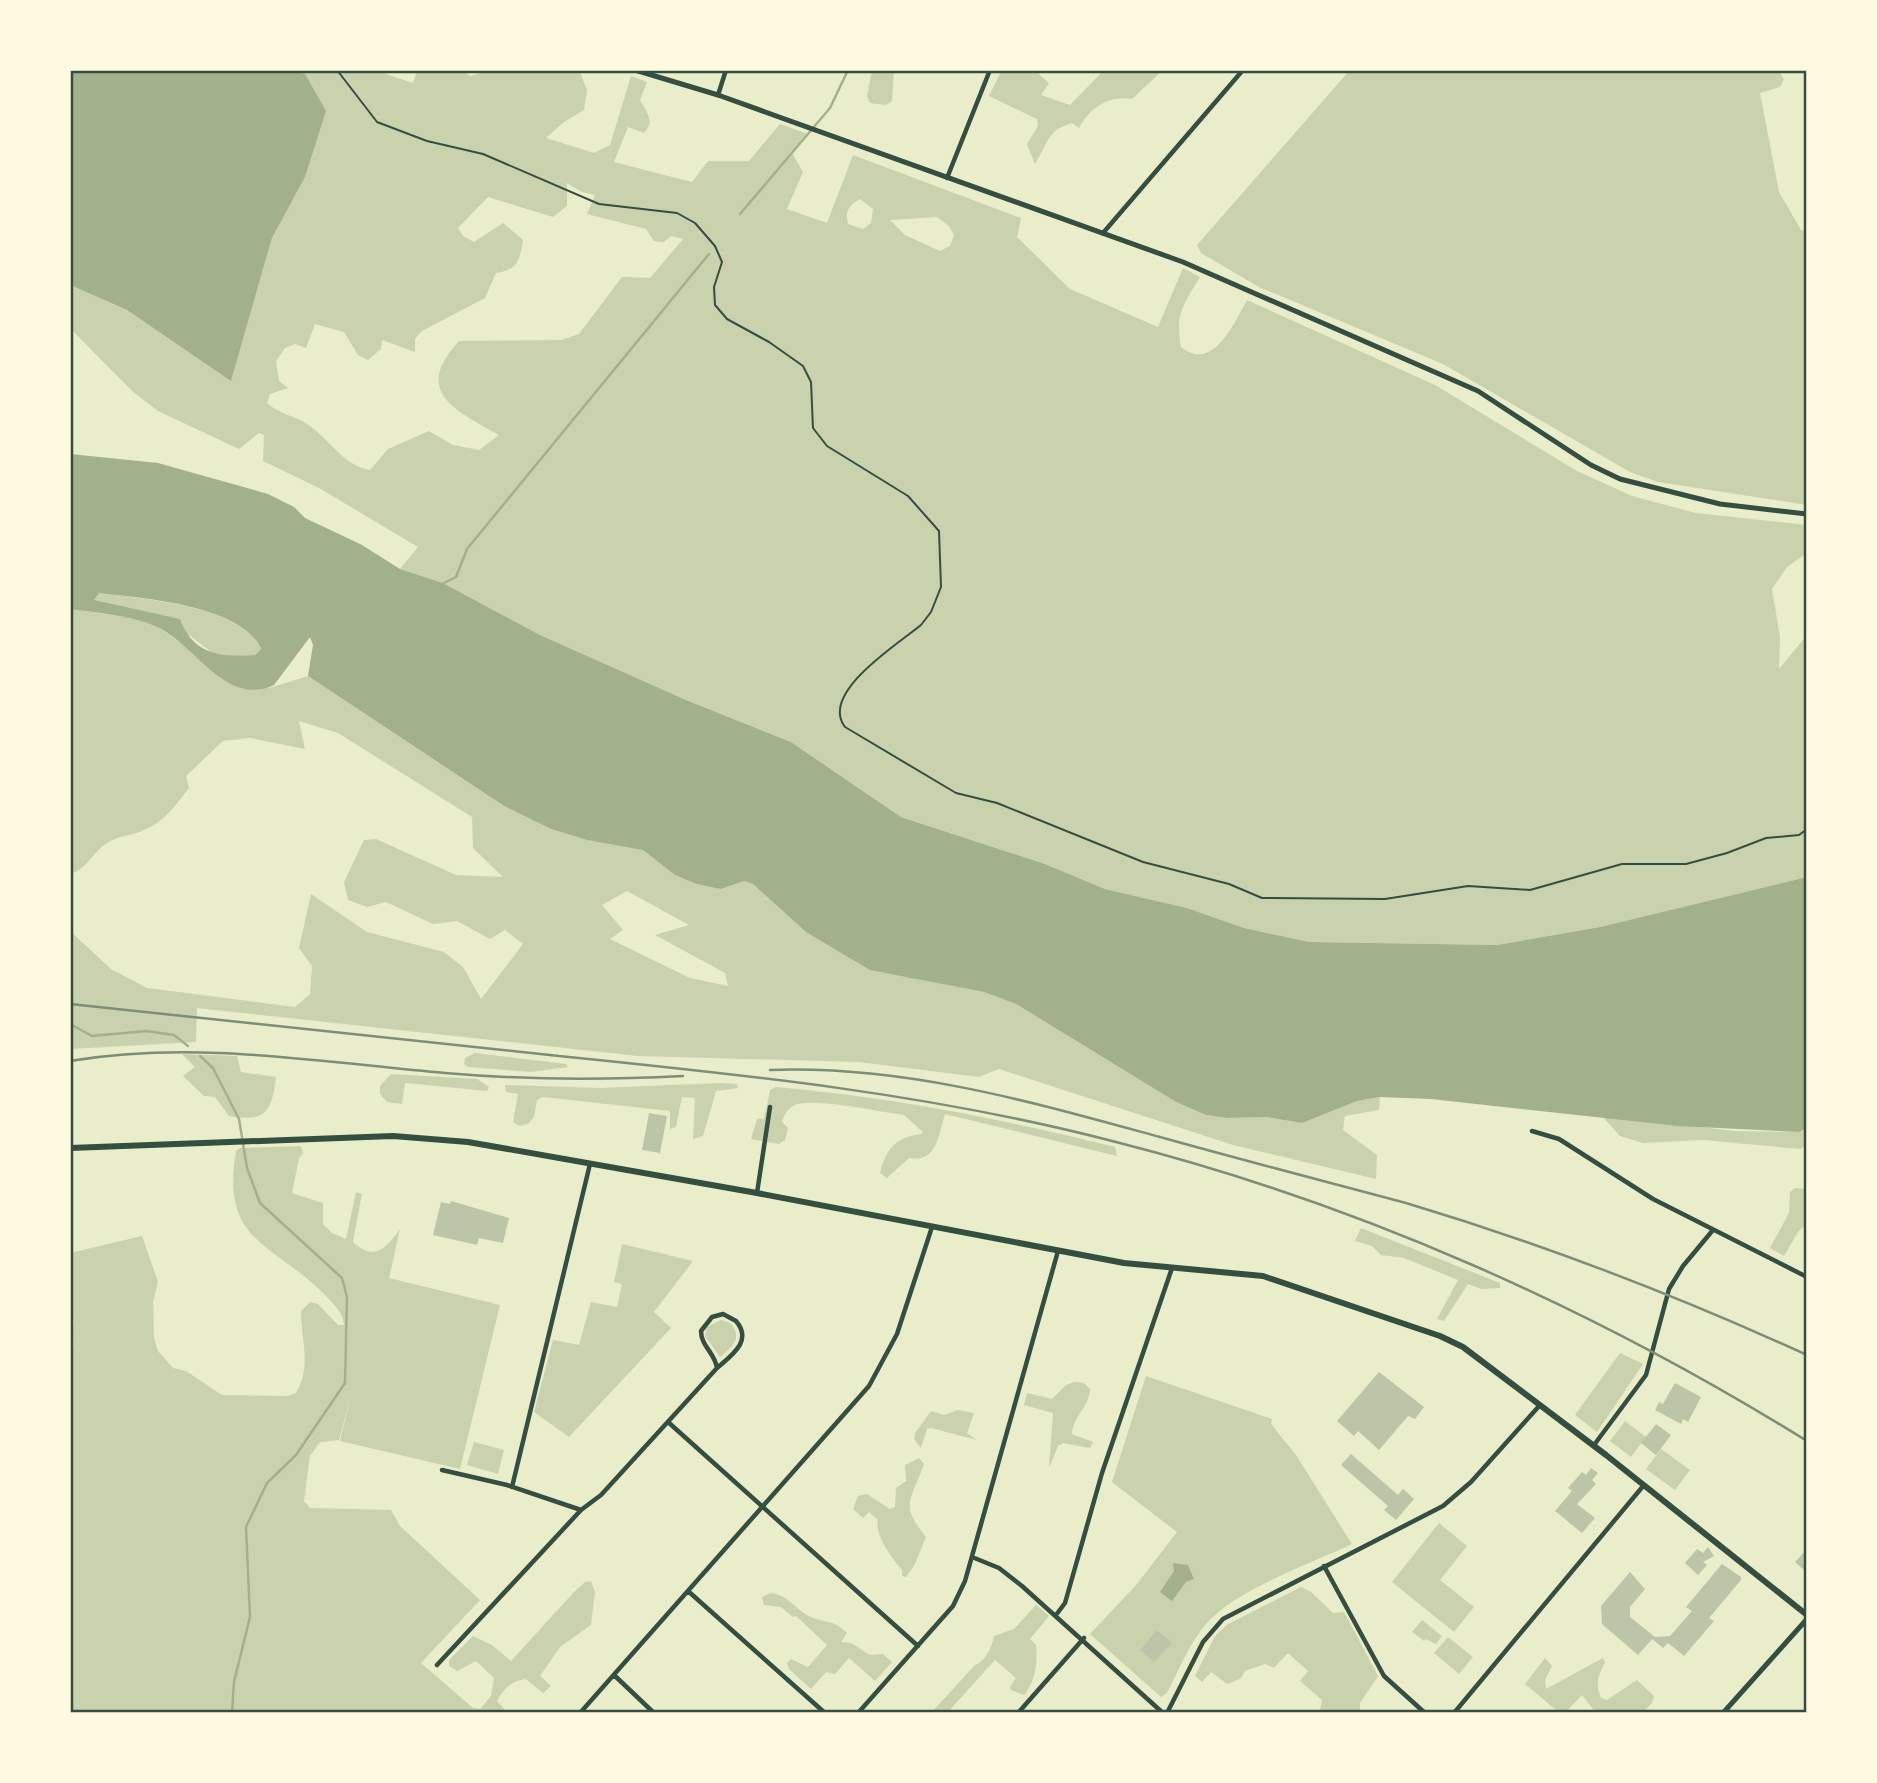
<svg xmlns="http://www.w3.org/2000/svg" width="1877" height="1783" viewBox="0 0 1877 1783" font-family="'Fira Sans',sans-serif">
	<rect width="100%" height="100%" fill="#e9edc9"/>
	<path fill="#cad2ad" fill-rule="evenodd" d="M283 70H381L383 73 413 83 417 70H462L470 76 493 70H579L587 90 584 110 564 122 546 138 594 153 610 145 631 76 647 82 640 100C647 112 655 122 644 133L628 127 614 162 692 182 708 161H749L780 124 808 134 792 153 803 172 787 209 827 223 853 155 1021 218 1017 237 1070 289 1158 327 1183 268 1200 277C1183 305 1175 314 1181 347 1213 373 1234 323 1247 300L1435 385 1577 471 1632 496 1696 513 1807 525V553L1787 567 1772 589 1780 637 1779 669 1807 635V877L1600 927 1497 945 1309 942 1244 928 1187 908 1105 889 1045 864 901 817 791 742 686 700 540 635 443 583 400 569 418 547 319 488 263 461 264 435 259 433 239 449 158 411 132 391 70 328V285L127 310 231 380 272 238 305 177 312 150 305 74ZM567 183 582 192 595 195 587 214 646 229 654 241 664 242 671 236 683 239 650 278 622 277 579 334 561 340 459 341C412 392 455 410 499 435L479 450 453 445 429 431 388 449 370 470C342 465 330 439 307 424 293 415 281 415 267 403L270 394 288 388 279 381 276 361 285 348 295 344 306 348 315 324 344 332 358 355 368 360 381 349 382 340 415 352V339L422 331 485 298 496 273C517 270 520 261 523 240L503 223 474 242 463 236 458 228 488 197 553 217 567 206ZM860 199 873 209 871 223 863 229 848 224C845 211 848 206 860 199ZM937 217 949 226 954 235 950 246 940 251 905 235 890 220Z
		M872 70H894L892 101 886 105 870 103 867 96Z
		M1002 70H1034L1049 83 1041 95 1070 105 1104 70H1163L1132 99C1108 95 1090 108 1079 128L1072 123 1057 129 1049 138 1035 164 1027 144 1038 126 1037 119 989 96Z
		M1350 70H1778L1784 79 1780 87 1760 93 1779 192 1801 230 1807 232V505L1658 482 1630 472 1443 364 1259 287 1201 253 1197 245Z
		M99 593C142 599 241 605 261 649L255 655 218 657 185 632 93 600Z
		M70 609 132 618 158 627 188 648 222 679 269 688 308 676 504 806 551 829 587 840 643 849 675 875 721 889 744 881 753 884 806 932 870 969 984 992 1016 1004 1176 1102 1206 1115 1227 1118 1266 1117 1302 1123 1357 1101 1380 1097 1379 1110 1345 1116 1343 1130 1377 1155 1376 1179 1233 1145 999 1069 979 1077 859 1062 638 1056 197 1008 196 1042 70 1049V931L111 969 147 988 295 1007 310 994 312 966 299 948 311 894 367 932 444 952 463 967 481 999 523 944 505 930 490 939 457 921 433 924 386 902 367 907 348 900 344 882 364 840 376 839 456 875 503 877 473 848 472 817 338 733 299 721 305 749 250 738 223 741 186 776 189 788C176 805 164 822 144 830 132 836 119 835 107 843 92 852 88 869 70 874ZM627 891 689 925 655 935 725 973 728 986 690 978 610 939 623 930 602 905Z
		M475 1053 566 1064 568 1067 531 1072 468 1067 464 1064 465 1058Z
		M182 1054 237 1056 241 1072 276 1077C272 1110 267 1123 229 1116L215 1097 204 1096 183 1076 195 1067Z
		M391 1074 477 1079 489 1087 487 1091 405 1083 402 1104 387 1102 380 1094V1086Z
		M722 1083 737 1084 738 1088 716 1091 703 1136 693 1139 695 1098 682 1097 676 1127 670 1129V1111L543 1097 537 1100 534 1117 528 1124 519 1126 513 1122 518 1094 506 1092 505 1085 600 1088Z
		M776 1087C891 1097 1003 1119 1115 1147L1117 1156 945 1114C939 1133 937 1164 909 1158L887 1178 880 1173C886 1149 896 1137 921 1134L923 1132 904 1115C882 1112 812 1097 795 1105 787 1109 784 1115 782 1122L788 1128 785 1140 779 1144 751 1139 757 1119H764L770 1090Z
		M1602 1116 1735 1131 1799 1132 1807 1128V1144L1801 1149 1703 1140 1643 1143 1620 1136Z
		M301 1146 303 1153 299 1158 292 1193 323 1203V1224L332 1233 346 1239 356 1192 362 1194 353 1242C375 1262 386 1248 400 1229L389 1278 500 1305 460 1469 340 1441 350 1399 339 1440 320 1442 310 1456 304 1501 310 1508 391 1510 400 1526 480 1600 421 1663 473 1708 480 1709 491 1696 494 1678 476 1661 457 1671 449 1666V1660L473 1636 492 1645 511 1661 574 1592 585 1582 591 1581 595 1592 591 1625 560 1647 540 1676 551 1686 543 1693 526 1679C511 1681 504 1688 497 1701L508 1713H70V1364L74 1342 70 1341 74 1321 70 1309V1253L142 1236 158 1282 153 1302 154 1338 158 1351 173 1368 186 1371 222 1395 288 1396 296 1393C312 1366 301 1340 301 1311L310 1302 318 1304 338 1325H344C343 1313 336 1307 328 1298 276 1243 220 1245 236 1151L240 1148Z
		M1795 1188 1807 1189V1223L1798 1232 1784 1256 1770 1248 1789 1213 1790 1192Z
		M1361 1228 1500 1283V1288L1481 1289 1468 1284 1444 1321 1437 1319 1458 1280 1404 1258 1381 1255 1372 1246 1355 1241Z
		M622 1244 693 1261 654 1312 671 1328 569 1437 534 1412 553 1340 579 1345 591 1302 617 1307 622 1284 614 1282Z
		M721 1320 730 1323C744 1338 732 1347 720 1357L705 1336 707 1327Z
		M1620 1353 1643 1364 1597 1432 1575 1415Z
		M1146 1376 1272 1419 1271 1424 1296 1455 1352 1544C1312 1563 1235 1590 1207 1623 1189 1643 1179 1670 1167 1693L1161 1697 1090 1634 1137 1584 1177 1532 1112 1482Z
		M1074 1382 1084 1383 1090 1389C1090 1406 1073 1416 1072 1434L1093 1442 1090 1448 1063 1443 1058 1446 1049 1468 1053 1413 1024 1405 1027 1393 1052 1399 1066 1385Z
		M958 1410 974 1413 967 1433 977 1440 931 1428 927 1429 921 1448 914 1439 915 1433 931 1411 944 1415Z
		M1625 1421 1646 1437 1631 1457 1610 1441Z
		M474 1442 504 1450 498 1474 467 1465Z
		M1661 1449 1690 1470 1675 1490 1646 1469Z
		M919 1458 924 1464C911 1501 899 1504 926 1537L914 1566 906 1577 902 1576V1570C892 1558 874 1535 878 1520L869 1512 863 1518 853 1509 858 1496 867 1494 890 1509 895 1507 896 1488 906 1481 905 1465Z
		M1439 1523 1467 1546 1440 1580 1474 1607 1454 1632 1392 1582Z
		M1301 1587 1311 1592 1333 1613 1344 1612 1378 1676 1360 1703V1713H1319L1322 1700 1300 1681 1308 1671 1288 1653 1274 1668 1265 1664 1245 1671 1240 1679 1227 1684 1211 1672 1202 1682 1195 1676 1215 1636 1228 1624Z
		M770 1593C788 1594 796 1611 813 1618 830 1624 832 1619 847 1633L841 1642 851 1643 870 1655 883 1654 892 1662 875 1681 849 1658 835 1674 826 1672 811 1689 789 1669 787 1663 791 1659 808 1667 827 1645 796 1616 793 1617 781 1607 764 1605 762 1597Z
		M1036 1605 1049 1616 1030 1639 1036 1645C1038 1663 1035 1682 1024 1695L1011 1690 1010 1687 1016 1678 995 1660 947 1713H931L974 1666C985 1661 992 1648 994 1636L1014 1629Z
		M1422 1620 1442 1636 1436 1644 1426 1639 1424 1641 1412 1632Z
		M1448 1637 1473 1657 1459 1674 1434 1653Z
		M1545 1658 1552 1666 1545 1680 1546 1689 1603 1658 1605 1663C1598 1674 1595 1685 1601 1698L1607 1700 1637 1680 1654 1696 1652 1703 1642 1713H1596L1582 1695 1565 1713H1554L1556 1710 1525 1684Z"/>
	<path fill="#a3b18a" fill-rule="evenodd" d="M70 70H283L305 74 326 111 305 177 272 238 231 381 127 310 70 285Z
		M70 454 158 463 268 494 294 507 305 518 362 545 400 569 443 583 540 635 686 700 791 742 901 817 1045 864 1105 889 1187 908 1244 928 1309 942 1497 945 1600 927 1807 877V1128L1799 1132 1678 1126 1431 1099 1380 1097 1357 1101 1302 1123 1266 1117 1227 1118 1206 1115 1176 1102 1016 1004 984 992 870 970 806 932 753 884 744 881 721 889 697 884 675 875 643 850 587 840 551 829 504 806 308 676 313 645 310 637 274 685C225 708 195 643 155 626 128 615 98 613 70 609ZM99 593C141 598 242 605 261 649L255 655C221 657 194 656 180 619L94 600Z
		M1173 1563 1188 1565 1194 1579 1186 1582 1172 1601 1160 1592 1174 1571Z"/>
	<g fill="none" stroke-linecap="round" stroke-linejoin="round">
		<path stroke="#a3b18a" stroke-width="2.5" d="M740 214 830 108 848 70
			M442 584 456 577 467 549 709 254
			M70 1024 92 1036 146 1031 174 1035 188 1046
			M200 1056 213 1068 239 1119 247 1168 260 1203 342 1278 347 1297 345 1383 296 1455 267 1483 246 1527 250 1617 234 1682 232 1713"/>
	</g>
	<path fill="#bcc5a7" d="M649 1113 667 1116 660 1153 642 1150Z
		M451 1201 509 1218 503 1243 479 1238 477 1245 433 1235 441 1202 450 1204Z
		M1379 1372 1424 1407 1415 1419 1408 1416 1379 1450 1358 1431 1354 1436 1337 1421Z
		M1675 1383 1701 1397 1688 1422 1683 1419 1681 1424 1655 1410 1659 1402 1663 1404Z
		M1656 1424 1671 1435 1656 1455 1641 1443Z
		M1351 1454 1398 1495 1403 1489 1414 1499 1396 1520 1384 1510 1388 1506 1341 1465Z
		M1591 1468 1598 1473 1592 1480 1596 1484 1577 1504 1595 1518 1582 1533 1555 1511 1572 1491 1568 1488 1582 1472 1586 1475Z
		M1708 1547 1714 1556 1703 1562 1707 1565 1698 1575 1685 1563 1697 1549 1703 1553Z
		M1807 1549V1573L1795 1562Z
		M1722 1564 1741 1577V1580L1709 1618 1714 1621 1684 1656 1668 1643 1663 1648 1652 1639 1638 1655 1602 1624 1601 1606 1630 1572 1645 1589 1630 1607V1617L1655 1637 1670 1636 1692 1611 1686 1607Z
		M1157 1630 1172 1643 1154 1662 1140 1650Z"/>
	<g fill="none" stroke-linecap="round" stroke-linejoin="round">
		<path stroke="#344e41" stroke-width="2" d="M337 70 377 122 427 141 483 154 599 204 677 213 695 223 715 246 722 262 714 287 715 305 727 319 769 342 803 366 811 382 813 428 827 446 908 496 939 531 941 587 931 612 921 625C898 644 819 693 845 727L956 793 997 803 1143 862 1229 884 1262 898 1385 899 1468 886 1530 890 1622 864H1686L1727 853 1766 838 1799 835 1807 829"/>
		<path stroke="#344e41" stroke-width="4.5" d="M718 95 726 70
			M947 178 990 70
			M1103 233 1243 70
			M1532 1131 1559 1139 1653 1199 1807 1277
			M757 1193 770 1107
			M723 1314 736 1321C753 1341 732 1355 717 1368 715 1353 701 1346 701 1331L712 1317Z
			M668 1422 918 1646
			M1594 1445 1646 1375 1669 1289 1683 1266 1713 1230
			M442 1470 507 1485 581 1510
			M512 1487 590 1164
			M972 1557 999 1568 1022 1586 1163 1713
			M1324 1566 1384 1676 1425 1713
			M688 1591 825 1713
			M1056 1615 1065 1603 1102 1473 1172 1268
			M437 1665 581 1510 601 1495 717 1368
			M614 1675 654 1713
			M580 1713 869 1386 897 1334 932 1227
			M858 1713 953 1606 965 1581 1058 1251
			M1018 1713 1084 1638
			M1167 1713 1203 1642 1223 1619 1443 1506 1471 1482 1540 1405
			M1454 1713 1644 1485"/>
		<path stroke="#344e41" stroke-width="5" d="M635 70 718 95 1183 262 1478 391 1591 465 1620 479 1720 504 1807 514
			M1723 1713 1807 1619"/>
		<path stroke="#344e41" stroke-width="6" d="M70 1148 393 1136 468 1142 757 1193 1124 1263 1263 1276 1440 1336 1463 1347 1606 1455 1807 1615"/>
		<path stroke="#7c8e77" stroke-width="2.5" d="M70 1004C233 1022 396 1039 559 1056 747 1075 933 1094 1116 1142 1360 1204 1594 1309 1807 1441
			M70 1061C195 1040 319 1062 445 1073 524 1080 603 1080 683 1076
			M770 1070C905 1065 1032 1102 1160 1137 1242 1160 1324 1181 1406 1203 1543 1244 1678 1296 1807 1355"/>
	</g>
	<rect width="1877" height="1783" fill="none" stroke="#fefae0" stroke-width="144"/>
	<rect x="72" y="72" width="1733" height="1639" fill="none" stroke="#344e41" stroke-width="2.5"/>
</svg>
